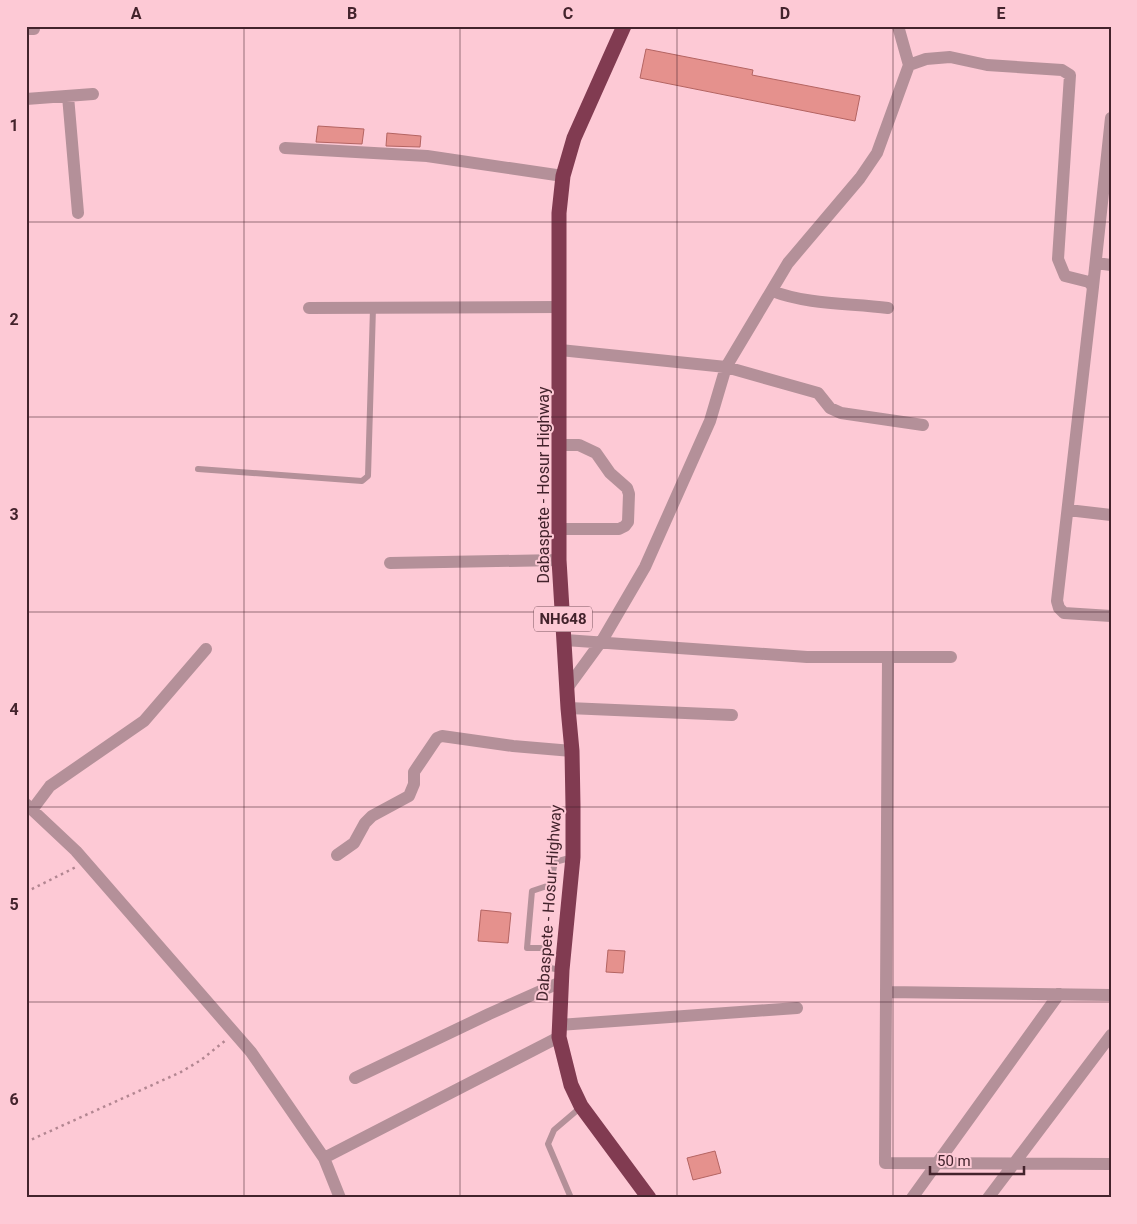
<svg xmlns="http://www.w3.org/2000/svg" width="1137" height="1224" viewBox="0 0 1137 1224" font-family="Roboto,sans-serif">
	<rect width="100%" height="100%" fill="#fdc9d5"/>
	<path fill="#e5918d" stroke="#b46462" d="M646 49 753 70 752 75 860 96 855 121 640 78Z
		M318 126 364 129 362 144 316 142Z
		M387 133 421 136 420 147 386 146Z
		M481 910 511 913 508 943 478 941Z
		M608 950 625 951 623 973 606 972Z
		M715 1151 721 1173 693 1180 687 1158Z"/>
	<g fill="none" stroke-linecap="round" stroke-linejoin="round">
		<path stroke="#b28691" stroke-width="2.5" stroke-dasharray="2.5 4" stroke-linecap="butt" d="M26 892 76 867
			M26 1142 181 1072 201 1060 226 1040"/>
		<path stroke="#b49099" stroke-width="6" d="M198 469 362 481 368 476 373 308
			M561 970 550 968 544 948H527L532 891 550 885 555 862 573 857
			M571 1198 548 1144 554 1130 581 1107"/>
		<path stroke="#b49099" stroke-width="12" d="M898 26 909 65
			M26 29H34V26
			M68 96 78 213
			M26 99 93 94
			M285 148 427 156 563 176
			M1096 263 1111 265
			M1093 287 1111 118
			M772 291C809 305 848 303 888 308
			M309 308 559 307
			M560 350 726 367 818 393 830 408 841 413 923 425
			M1068 510 1111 515
			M559 529H619L625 526 628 522 629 494 627 488 610 473 596 453 579 445H560
			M390 563 559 560
			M565 640 807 657H951
			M888 657 885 1163 1111 1164
			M568 687 603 639 645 567 710 421 726 367 788 263 860 178 877 153 909 65 926 59 950 57 987 65 1062 70 1070 75 1058 259 1065 276 1089 282 1093 287 1057 601 1059 608 1064 613 1111 616
			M568 708 732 715
			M26 804 76 851 251 1052 324 1158 340 1198
			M32 810 50 786 144 721 206 649
			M337 855 354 843 365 823 372 816 409 796 414 784V772L437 738 442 736 513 746 572 751
			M886 992 1111 995
			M559 1025 797 1008
			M355 1078 489 1014 561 982
			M324 1158 559 1037
			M912 1198 1059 994
			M988 1198 1111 1035"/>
		<path stroke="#813b51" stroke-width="15" d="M624 26 574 138 563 176 559 213V560L568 708 572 751 573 806V857L562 970 559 1037 571 1085 581 1106 649 1198"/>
	</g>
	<path fill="none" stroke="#43232c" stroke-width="1" stroke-opacity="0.55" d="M244 26V1198M460 26V1198M677 26V1198M893 26V1198M26 222H1111M26 417H1111M26 612H1111M26 807H1111M26 1002H1111"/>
	<g text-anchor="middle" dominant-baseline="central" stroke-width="4" stroke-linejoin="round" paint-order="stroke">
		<rect fill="#fdc9d5" stroke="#7b555f" stroke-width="1" x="534" y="606.5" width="58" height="25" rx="4"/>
		<g font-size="15" font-weight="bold" fill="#43232c">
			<text x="563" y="619">NH648</text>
		</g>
		<g font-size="16" fill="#43232c" stroke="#fdc9d5">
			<text transform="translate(543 485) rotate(-90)">Dabaspete - Hosur Highway</text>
			<text transform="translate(549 903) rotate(-86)">Dabaspete - Hosur Highway</text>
		</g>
	</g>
	<rect width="1137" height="1224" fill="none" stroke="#fdc9d5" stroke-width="55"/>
	<path d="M930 1166v8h94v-8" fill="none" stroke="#43232c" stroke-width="2.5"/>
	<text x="937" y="1166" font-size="15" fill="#43232c" stroke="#fdc9d5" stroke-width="4" paint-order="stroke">50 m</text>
	<rect x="28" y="28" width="1082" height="1168" fill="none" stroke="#43232c" stroke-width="2"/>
	<g font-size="16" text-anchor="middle" font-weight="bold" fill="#43232c">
		<text x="136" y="19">A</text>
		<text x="352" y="19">B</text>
		<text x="568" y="19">C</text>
		<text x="785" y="19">D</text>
		<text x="1001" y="19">E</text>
		<text x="14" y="131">1</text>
		<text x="14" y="325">2</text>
		<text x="14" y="520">3</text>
		<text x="14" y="715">4</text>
		<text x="14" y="910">5</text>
		<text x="14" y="1105">6</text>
	</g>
</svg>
